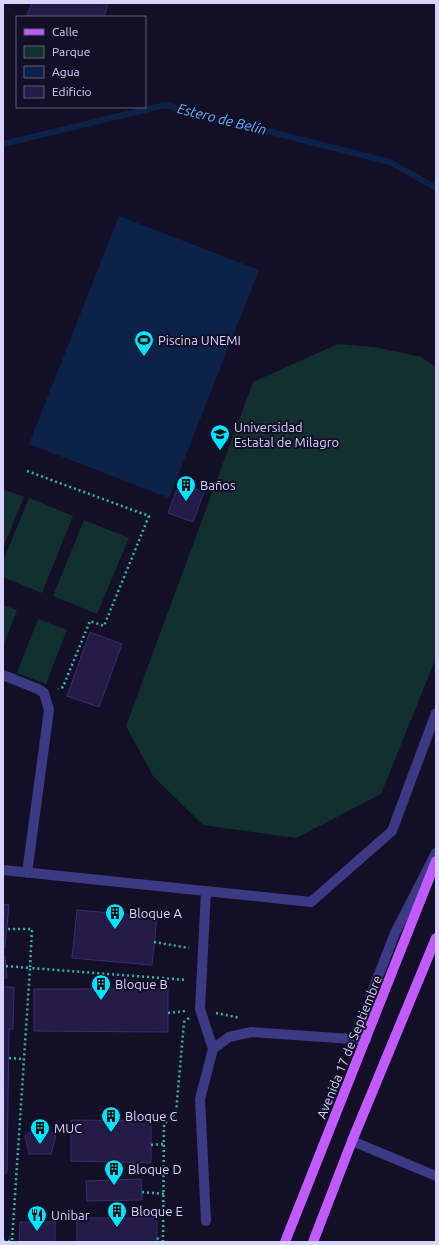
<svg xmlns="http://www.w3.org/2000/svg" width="439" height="1245" viewBox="0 0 439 1245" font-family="Ubuntu,sans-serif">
	<rect width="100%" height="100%" fill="#130f26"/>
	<path fill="#12302f" d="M338 344 374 347 421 357 436 367V658L381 794 296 838 203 825 153 776 126 726 253 382Z
		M3 489 24 497 3 548Z
		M29 498 73 516 42 593 3 577V561Z
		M84 520 129 538 97 614 53 596Z
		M3 605 17 610 3 647Z
		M38 619 67 630 46 684 17 673Z"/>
	<path fill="#0c2248" d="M119 216 259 270 169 498 29 444Z"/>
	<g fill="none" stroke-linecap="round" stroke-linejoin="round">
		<path stroke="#0c2248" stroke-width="6" d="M3 144 165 105 390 162 436 188"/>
	</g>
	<path fill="#241b47" stroke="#3b2d73" d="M32 3H108L104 17H34L27 15Z
		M179 484 204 492 193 522 168 513Z
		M90 632 122 644 99 707 67 696Z
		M3 904 9 905 5 948 3 947Z
		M77 910 157 917 152 965 72 958Z
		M3 956H5L7 978H3Z
		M3 987H14L13 1029H9L7 1173H3Z
		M34 989H168V1032L34 1031Z
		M71 1120 151 1121V1163L71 1161Z
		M40 1124 56 1136 51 1154H29L25 1136Z
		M141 1179 142 1200 87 1201 86 1181Z
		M77 1218H157V1242H77Z
		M20 1222H55V1242H19Z"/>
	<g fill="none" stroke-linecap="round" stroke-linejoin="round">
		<path stroke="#2fb8b0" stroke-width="2.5" stroke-dasharray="2 3" stroke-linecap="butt" d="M27 471 149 516 104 626 90 621 63 687 58 689
			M154 942 189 948
			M6 966 30 968 32 929H7
			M168 1013 186 1011
			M216 1013 240 1018
			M9 1058 24 1059
			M151 1145 164 1144
			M142 1192 164 1194
			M157 1238 162 1242
			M3 1241H12L30 968 187 980
			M163 1242 164 1124 176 1113 184 1022 189 1018"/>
		<path stroke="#3d3a85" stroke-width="10" d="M3 675 38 689 44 693 49 710 27 873
			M3 870 311 902 392 831 436 713
			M368 1030 370 997 395 933 436 853
			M213 1049 229 1037 251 1032 366 1040
			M206 1221 200 1099 213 1049 200 1009 206 891"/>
		<path stroke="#3d3a85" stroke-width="10" d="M352 1141 436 1176"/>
		<path stroke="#c25bff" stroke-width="10" d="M285 1242 436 861
			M313 1242 352 1141 436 938"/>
	</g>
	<defs>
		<symbol id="stadium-pin" viewBox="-11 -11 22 30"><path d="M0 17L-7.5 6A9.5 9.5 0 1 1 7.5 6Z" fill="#00e5ff" stroke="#130f26"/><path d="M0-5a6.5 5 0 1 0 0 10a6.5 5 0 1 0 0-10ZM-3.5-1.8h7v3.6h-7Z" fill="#111"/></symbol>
		<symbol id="university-pin" viewBox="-11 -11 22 30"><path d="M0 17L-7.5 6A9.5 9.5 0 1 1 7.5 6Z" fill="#00e5ff" stroke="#130f26"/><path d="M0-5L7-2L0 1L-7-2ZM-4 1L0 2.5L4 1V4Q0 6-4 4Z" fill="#111"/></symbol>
		<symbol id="building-pin" viewBox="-11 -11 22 30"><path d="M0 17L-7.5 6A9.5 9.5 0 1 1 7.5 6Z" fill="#00e5ff" stroke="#130f26"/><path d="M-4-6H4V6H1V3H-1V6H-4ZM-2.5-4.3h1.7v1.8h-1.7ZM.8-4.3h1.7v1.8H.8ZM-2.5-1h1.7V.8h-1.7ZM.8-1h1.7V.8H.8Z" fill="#111"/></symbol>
		<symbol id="restaurant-pin" viewBox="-11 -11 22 30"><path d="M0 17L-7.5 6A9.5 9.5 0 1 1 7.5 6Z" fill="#00e5ff" stroke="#130f26"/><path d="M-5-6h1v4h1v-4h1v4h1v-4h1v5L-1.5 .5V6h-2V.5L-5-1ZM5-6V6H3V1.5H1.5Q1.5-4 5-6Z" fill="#111"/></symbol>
	</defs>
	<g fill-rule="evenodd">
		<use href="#stadium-pin" x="133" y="329" width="22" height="30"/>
		<use href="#university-pin" x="209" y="423" width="22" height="30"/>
		<use href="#building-pin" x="175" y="474" width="22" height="30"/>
		<use href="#building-pin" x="104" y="902" width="22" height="30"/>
		<use href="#building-pin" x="90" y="973" width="22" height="30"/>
		<use href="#building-pin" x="100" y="1105" width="22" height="30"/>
		<use href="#building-pin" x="29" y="1117" width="22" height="30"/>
		<use href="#building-pin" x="103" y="1158" width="22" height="30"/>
		<use href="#building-pin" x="106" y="1200" width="22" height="30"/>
		<use href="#restaurant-pin" x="26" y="1204" width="22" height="30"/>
	</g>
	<g text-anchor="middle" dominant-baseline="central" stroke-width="4" stroke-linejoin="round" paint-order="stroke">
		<g font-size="13" fill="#d9d4ff" stroke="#130f26" text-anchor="start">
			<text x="158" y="340">Piscina UNEMI</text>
			<text x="234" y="427">Universidad<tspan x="234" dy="15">Estatal de Milagro</tspan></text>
			<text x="200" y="485">Baños</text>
			<text x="129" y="913">Bloque A</text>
			<text x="115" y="984">Bloque B</text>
			<text x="125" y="1116">Bloque C</text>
			<text x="54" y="1128">MUC</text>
			<text x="128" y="1169">Bloque D</text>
			<text x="131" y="1211">Bloque E</text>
			<text x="51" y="1215">Unibar</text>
		</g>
		<g font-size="13" fill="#d9d4ff" stroke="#130f26">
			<text transform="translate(349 1047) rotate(-68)">Avenida 17 de Septiembre</text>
		</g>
		<g font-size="14" font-style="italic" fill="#62b6ff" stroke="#130f26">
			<text transform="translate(222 119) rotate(14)">Estero de Belín</text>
		</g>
	</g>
	<rect width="439" height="1245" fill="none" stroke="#d9d4ff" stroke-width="8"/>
	<rect x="16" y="16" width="130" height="92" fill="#130f26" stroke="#625e7d"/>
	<rect x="24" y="29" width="20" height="6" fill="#c25bff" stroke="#625e7d"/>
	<text x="52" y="36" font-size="12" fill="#d9d4ff">Calle</text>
	<rect x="24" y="46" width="20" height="12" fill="#12302f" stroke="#625e7d"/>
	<text x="52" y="56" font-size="12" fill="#d9d4ff">Parque</text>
	<rect x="24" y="66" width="20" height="12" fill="#0c2248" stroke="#625e7d"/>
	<text x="52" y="76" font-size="12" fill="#d9d4ff">Agua</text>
	<rect x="24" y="86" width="20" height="12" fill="#241b47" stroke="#625e7d"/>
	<text x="52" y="96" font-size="12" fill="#d9d4ff">Edificio</text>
</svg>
